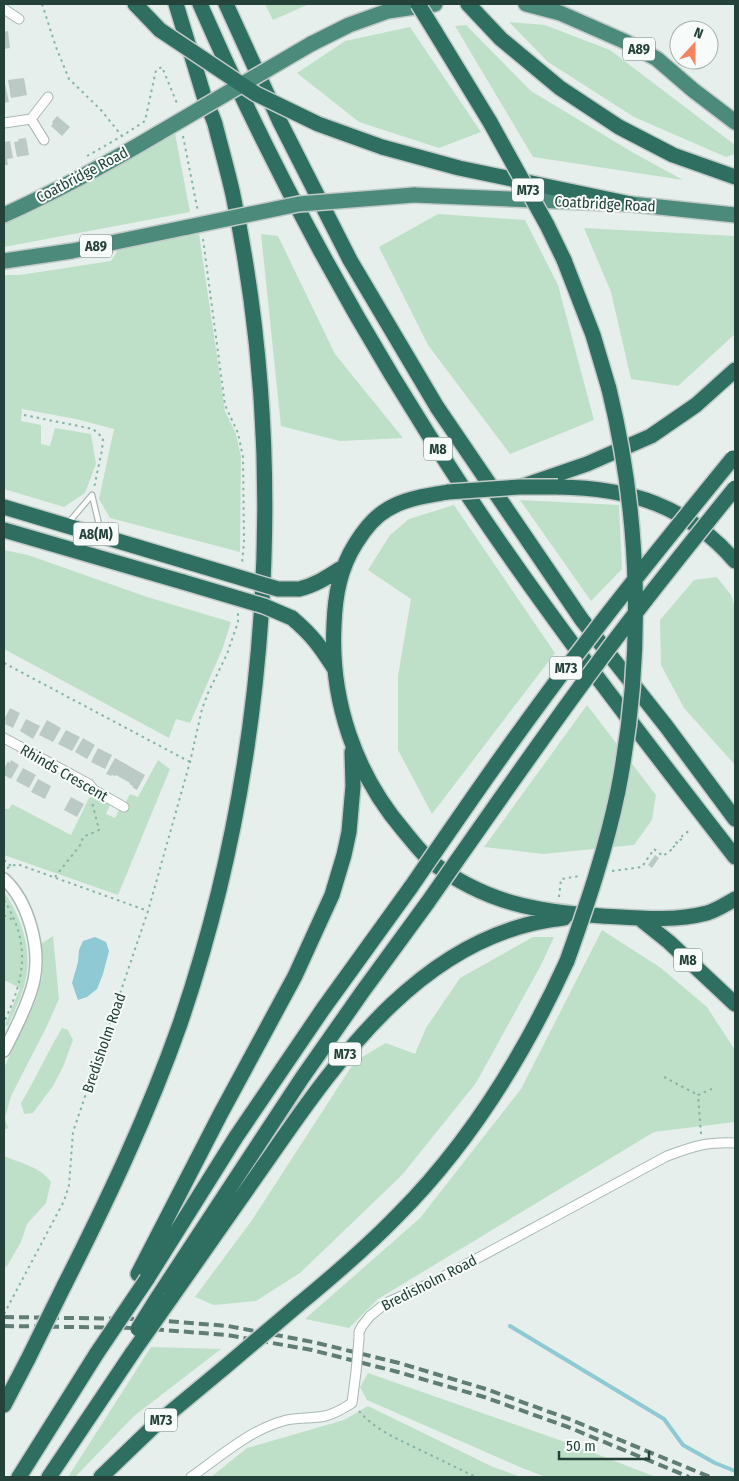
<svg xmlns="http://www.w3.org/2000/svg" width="739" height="1481" viewBox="0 0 739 1481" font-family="'Fira Sans Condensed',sans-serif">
	<rect width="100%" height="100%" fill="#e6efeb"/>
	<path fill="#bfe0c8" d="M265 4H309L273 20Z
		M509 22 545 25 610 50 735 145V154L726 157 634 117 548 62Z
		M466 25 531 91 632 152 683 180 533 157 455 26Z
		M410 27 481 132 439 148 359 122 297 73 345 41Z
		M175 133 190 212 4 247V219L77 187Z
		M438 214 525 220 558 285 594 420 510 454 428 345 379 247Z
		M584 228 735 236V334L678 386 631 379 611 292Z
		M199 234 225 411 236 434 241 457 240 552 110 518 99 499 114 429 76 419 22 409 21 421 41 425V444L50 446 55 428 91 434 96 464 85 493 64 507 4 489V275H20L111 261 119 248Z
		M261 234 278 236 335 354 403 438 340 441 281 426Z
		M520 500 619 505 622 569 591 601Z
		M454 505 555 653 432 814 398 750V676L411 599 368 570 390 535 409 519Z
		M4 550 28 555 147 597 231 622 222 650 190 723 176 719 169 738 4 649Z
		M717 577 731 595 735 608V765L684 708 661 665 660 620 694 580Z
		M587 705 656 795 652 820 634 845 543 854 484 847Z
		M158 760 170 769 118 895 4 855V811L5 809H9L12 804 71 835 89 798 94 797 110 805 106 814 115 818 119 810 123 811 125 804 130 794 138 797Z
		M4 892C22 917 33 952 25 983 21 998 14 1012 8 1026L5 1025 20 988 4 980V920L7 915 4 913Z
		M602 930 661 968 707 1007 735 1050V1122L654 1132 378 1299 349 1328 305 1319 420 1218 521 1089Z
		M53 936 59 999 46 1028 11 1096 5 1118 8 1128 4 1130V1068L35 1002 42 978 43 960 41 944Z
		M533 937H554L541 965 476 1083 402 1175 300 1273 256 1301 214 1305 195 1297 252 1220 355 1061 386 1043 415 1054 426 1028 460 978Z
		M62 1028 68 1030 73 1040 63 1067 53 1086 33 1113 24 1114 21 1103C36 1078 47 1053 62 1028Z
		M4 1156C20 1163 41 1167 51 1182L46 1203 27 1224 21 1242 7 1266 4 1268Z
		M151 1347 221 1349 134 1416 75 1477H68Z
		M368 1373 568 1443 656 1477H546L522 1468 367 1400 360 1387Z
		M368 1406 493 1467 521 1477H211L247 1448 344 1420Z"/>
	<path fill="#8ec9d4" d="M95 937 106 942 109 951 103 974 97 989 87 997 78 1000 72 983 78 962 79 950 83 941Z"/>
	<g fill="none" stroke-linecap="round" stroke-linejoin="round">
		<path stroke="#8ec9d4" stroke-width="4" d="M510 1326 664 1419 683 1445 715 1463 735 1471"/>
	</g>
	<path fill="#bbcac4" d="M8 31 10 48 4 49V32Z
		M24 78 27 95 11 98 8 80Z
		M4 79 9 102 4 103Z
		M57 116 70 127 62 136 51 126 53 123 52 122Z
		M26 138 29 155 17 157 14 142 19 141 18 139Z
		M10 141 13 158 7 159 8 165H4V142Z
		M10 708 20 713 13 728 5 724 6 721 4 720Z
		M26 719 40 726 33 739 20 731Z
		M47 720 61 728 53 742 39 735Z
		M66 730 80 737 72 751 58 744Z
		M83 738 95 745 87 759 75 752Z
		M98 748 112 755 105 769 91 762Z
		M115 758 145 775 137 790 132 787 133 786 129 784 130 783 116 775 115 776 112 775 111 776 106 774Z
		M11 760 19 765 11 779 4 775V769L8 761 10 763Z
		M23 768 36 775 29 788 16 781Z
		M38 779 51 786 45 799 31 792Z
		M71 797 84 804 77 817 64 810Z
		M655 855 659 858 652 868 648 865Z"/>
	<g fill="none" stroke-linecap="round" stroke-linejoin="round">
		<defs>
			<path id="service" d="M69 522 92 495 101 533"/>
			<path id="minor" d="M4 9 19 19
				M31 119 44 140
				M4 123 31 119 48 97
				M4 738 89 784 94 790 124 807
				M359 1339V1332L362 1326 370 1316 386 1303 439 1279 667 1156C694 1146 706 1142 735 1143
				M191 1477C218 1458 250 1430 283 1421 296 1417 311 1419 325 1416 335 1414 344 1408 352 1403L356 1372"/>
			<path id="tertiary" d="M4 879C28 901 41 947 34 980 30 1000 14 1032 4 1051"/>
			<path id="trunk" d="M526 4 560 13 626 42 657 59 693 90 735 122
				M311 44 349 25 388 11 435 4
				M414 195 631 204 735 215
				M4 215C59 190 107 164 159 133
				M4 261 72 251 188 227"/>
			<path id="motorway" d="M135 4 160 30
				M200 4C274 174 364 339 467 494 550 619 643 738 735 857
				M226 4 279 120 350 260 437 407 582 620 666 726 735 819
				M468 4 501 39 560 88 619 127 673 155 735 177
				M434 30 490 122
				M382 147 459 168 631 204
				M564 260 593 335 609 389
				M523 486 587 464 651 436 696 405 735 370
				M558 487C630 488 686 505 735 561
				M448 492C427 496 406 498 388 509 374 517 364 530 356 543 340 568 335 595 334 625 330 700 355 774 404 831 413 842 422 854 433 863 486 903 537 912 602 916 637 918 673 922 707 913 717 910 726 904 735 899
				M4 507 188 562
				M4 530 183 582
				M299 589C316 585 329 576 343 567
				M292 618C312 635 320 646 334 668
				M639 918 669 942 735 1004
				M138 1274 221 1113 295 976 332 895 344 855 349 832 353 786 352 752
				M147 1279 236 1137 323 1009 411 887
				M64 1286C107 1201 148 1115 180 1024 269 763 290 466 233 195 228 172 221 148 215 124 212 114 206 104 203 93 194 63 185 33 176 4
				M158 1297 302 1078 363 991 428 902
				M171 1298C204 1251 236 1205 269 1158 341 1054 427 932 564 918
				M298 1305C332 1277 366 1248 397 1216 469 1144 525 1053 567 961
				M4 1405 28 1359
				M19 1477 97 1353
				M49 1477 133 1352
				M101 1477 154 1426 225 1367"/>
		</defs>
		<use href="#service" stroke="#a8b8b2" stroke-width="7"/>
		<use href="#minor" stroke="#a8b8b2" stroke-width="11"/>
		<use href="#tertiary" stroke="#a8b8b2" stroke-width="14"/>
		<use href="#trunk" stroke="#c2cac8" stroke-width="18"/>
		<use href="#motorway" stroke="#c2cac8" stroke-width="18"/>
		<path stroke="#86b3a5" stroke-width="2" stroke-dasharray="2.5 4" stroke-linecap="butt" d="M42 4 56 47 69 79 101 110 122 136
			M183 136 198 212
			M87 156 122 136 145 121 156 70 162 67 176 101 178 106
			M203 239 225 405 238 433 243 457 244 541 242 564
			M24 415 93 429 103 438 102 450 94 488
			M4 663 190 762
			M4 860 11 866
			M7 868 17 864 148 911
			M612 871 642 867 654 849 663 856 671 850 670 849 678 844 676 842 684 838 682 836 690 830
			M55 877 81 844 83 837 99 830 92 802
			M559 897 561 879 580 876
			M4 900C31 944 25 978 4 1022
			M4 915 15 921
			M664 1077 698 1095
			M701 1134 698 1095 714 1088
			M4 1314 64 1201 69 1185 73 1132 148 911 190 762 202 709 208 693 227 654 238 622V612
			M359 1411C375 1430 398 1439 420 1450 439 1459 457 1468 476 1477"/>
		<use href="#service" stroke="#fff" stroke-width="4.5"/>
		<use href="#minor" stroke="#fff" stroke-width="9"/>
		<use href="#tertiary" stroke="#fff" stroke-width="11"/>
		<use href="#trunk" stroke="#4c8a7c" stroke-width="15"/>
		<use href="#motorway" stroke="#2f6f62" stroke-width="15"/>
		<path stroke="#5f7d75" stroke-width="4" stroke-dasharray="10 5" stroke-linecap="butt" d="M4 1317 140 1319 228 1326 313 1342 399 1363 486 1389 569 1419 710 1477
			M4 1326 138 1328 227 1335 312 1350 398 1372 484 1397 568 1427 689 1477"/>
		<defs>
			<path id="minor-bridge" d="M356 1372 359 1339"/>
			<path id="trunk-bridge" d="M159 133 311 44
				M188 227 299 204 414 195"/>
			<path id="motorway-bridge" d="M418 4 434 30
				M160 30 256 94 318 124 382 147
				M490 122 547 225 564 260
				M448 492 520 487H558
				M188 562 278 589H299
				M183 582 264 606 292 618
				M411 887C468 804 525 721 587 641 634 579 684 518 733 458
				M428 902C484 822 539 742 597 664 641 604 688 546 735 488
				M567 961C587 905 606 849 618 791 644 658 641 520 609 389
				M138 1329 158 1297
				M133 1352 171 1298
				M97 1353 147 1279
				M28 1359 64 1286
				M225 1367 298 1305"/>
		</defs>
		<use href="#minor-bridge" stroke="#a8b8b2" stroke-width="11" stroke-linecap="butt"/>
		<use href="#trunk-bridge" stroke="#c2cac8" stroke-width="18" stroke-linecap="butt"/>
		<use href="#motorway-bridge" stroke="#c2cac8" stroke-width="18" stroke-linecap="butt"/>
		<use href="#minor-bridge" stroke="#fff" stroke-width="9"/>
		<use href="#trunk-bridge" stroke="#4c8a7c" stroke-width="15"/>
		<use href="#motorway-bridge" stroke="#2f6f62" stroke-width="15"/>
	</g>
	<g text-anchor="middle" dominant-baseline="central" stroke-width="4" stroke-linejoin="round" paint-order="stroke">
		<g fill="#f7fbf9" stroke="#637a73" stroke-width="1">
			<rect x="623" y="37.5" width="32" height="23" rx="4"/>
			<rect x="512" y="178.5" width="32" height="23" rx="4"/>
			<rect x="80" y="234.5" width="32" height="23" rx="4"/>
			<rect x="424" y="437.5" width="28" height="23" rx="4"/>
			<rect x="73.5" y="522.5" width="45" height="23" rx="4"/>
			<rect x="550" y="656.5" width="32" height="23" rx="4"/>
			<rect x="674" y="948.5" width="28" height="23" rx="4"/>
			<rect x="329" y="1042.5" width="32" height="23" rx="4"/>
			<rect x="145" y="1408.5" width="32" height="23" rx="4"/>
		</g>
		<g font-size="14" font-weight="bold" fill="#24423a">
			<text x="639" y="49">A89</text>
			<text x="528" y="190">M73</text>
			<text x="96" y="246">A89</text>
			<text x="438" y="449">M8</text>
			<text x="96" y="534">A8(M)</text>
			<text x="566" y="668">M73</text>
			<text x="688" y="960">M8</text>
			<text x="345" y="1054">M73</text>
			<text x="161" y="1420">M73</text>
		</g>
		<g font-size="15" fill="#24423a" stroke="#f7fbf9">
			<text transform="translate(82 175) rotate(-28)">Coatbridge Road</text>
			<text transform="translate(605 204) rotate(3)">Coatbridge Road</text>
			<text transform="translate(64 773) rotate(30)">Rhinds Crescent</text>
			<text transform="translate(104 1043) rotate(-71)">Bredisholm Road</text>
			<text transform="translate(429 1283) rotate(-27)">Bredisholm Road</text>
		</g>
	</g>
	<rect width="739" height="1481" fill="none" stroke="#24423a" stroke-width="10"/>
	<g transform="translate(694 45) rotate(21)"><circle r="24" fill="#f7fbf9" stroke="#a3b1ad"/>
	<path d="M0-4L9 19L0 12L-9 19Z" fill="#f4845f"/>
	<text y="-8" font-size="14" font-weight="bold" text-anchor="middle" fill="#24423a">N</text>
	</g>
	<path d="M559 1451v8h90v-8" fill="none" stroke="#24423a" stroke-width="2.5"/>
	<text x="566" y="1451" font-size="15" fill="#24423a" stroke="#f7fbf9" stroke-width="4" paint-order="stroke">50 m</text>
</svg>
